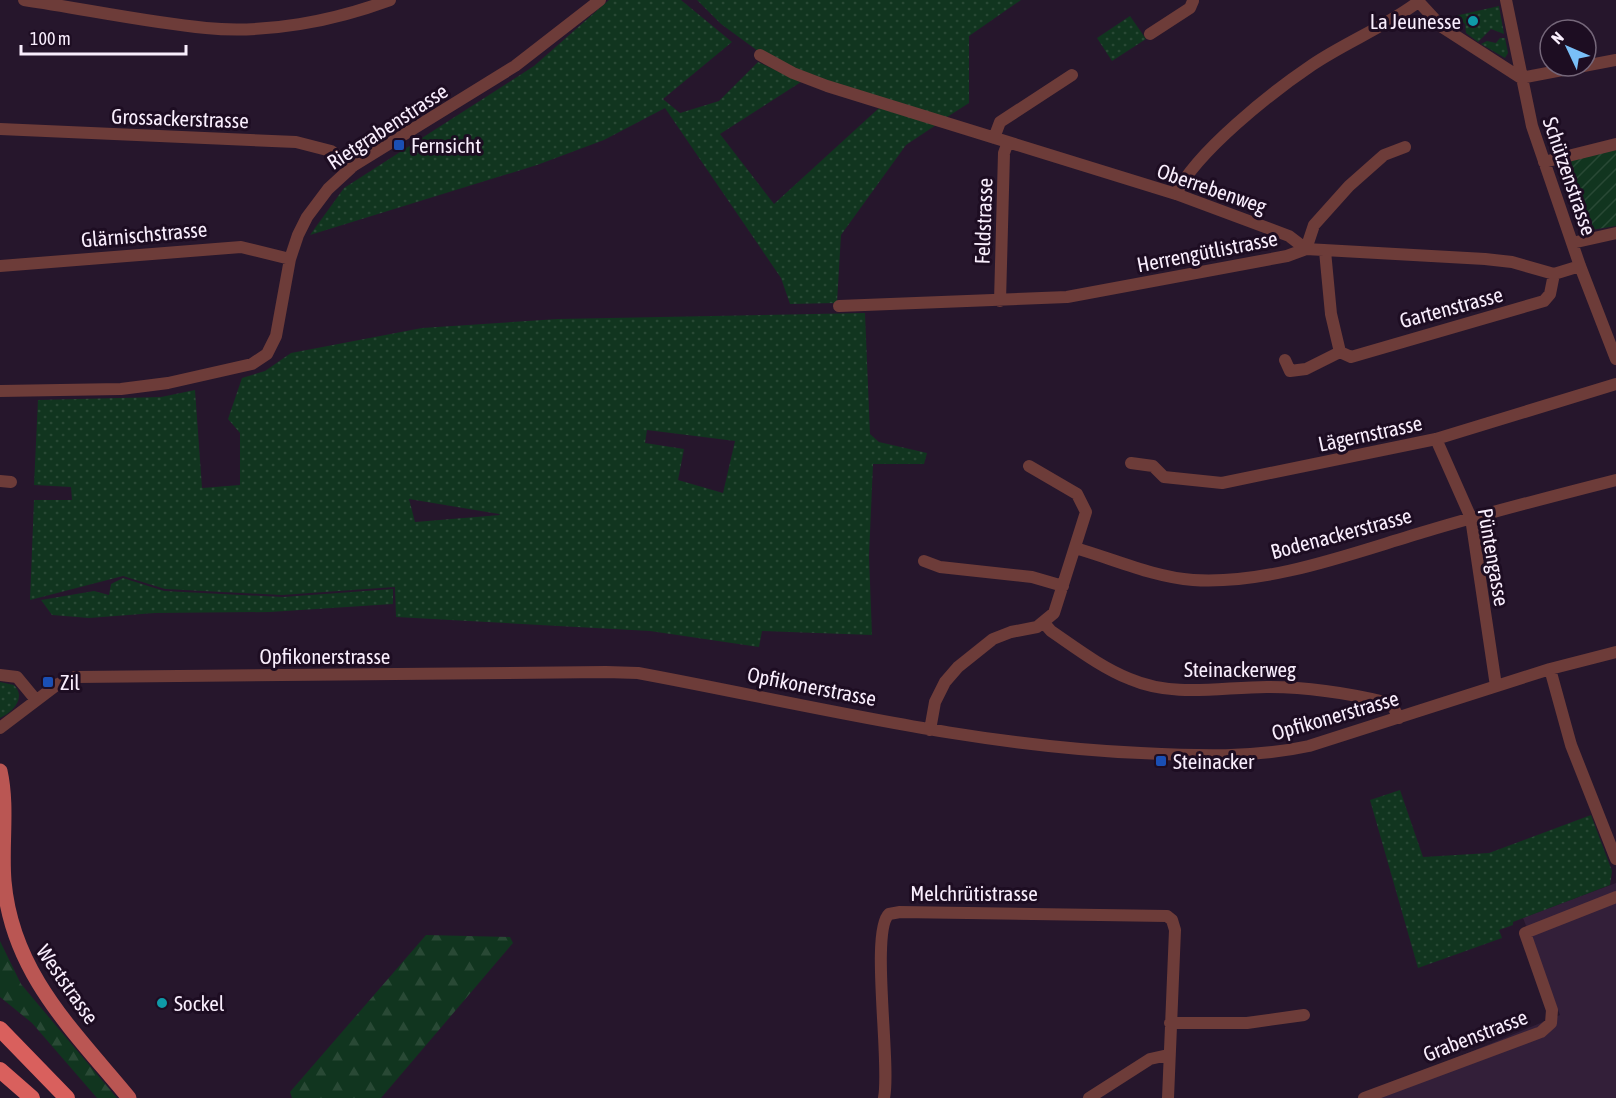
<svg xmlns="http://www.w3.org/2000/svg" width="1616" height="1098" viewBox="0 0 1616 1098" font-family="'Asap Condensed',sans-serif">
	<defs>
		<pattern id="grass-dots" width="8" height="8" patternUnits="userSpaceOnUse" patternTransform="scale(1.5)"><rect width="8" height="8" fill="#11351f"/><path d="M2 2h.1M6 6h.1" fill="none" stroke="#294935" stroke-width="1.8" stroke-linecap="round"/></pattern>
		<pattern id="forest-firs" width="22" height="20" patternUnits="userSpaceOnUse" patternTransform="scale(1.5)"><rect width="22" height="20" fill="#11351f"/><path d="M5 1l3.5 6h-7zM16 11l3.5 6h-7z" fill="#294935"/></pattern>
		<pattern id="garden-furrows" width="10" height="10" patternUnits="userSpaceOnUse" patternTransform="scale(1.5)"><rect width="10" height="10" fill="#11351f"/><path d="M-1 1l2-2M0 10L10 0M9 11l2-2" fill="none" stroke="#294935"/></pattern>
	</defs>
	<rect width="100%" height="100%" fill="#26162c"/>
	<path fill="#331f39" d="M1616 883V1098H1358L1560 1015 1523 918Z"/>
	<path fill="url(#grass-dots)" fill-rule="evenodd" d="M609 0H681L732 42 663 99 680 113 719 101 758 62 801 82 720 134 774 204 879 108 936 125 906 145 841 235 837 303 790 304 781 278 665 108 604 140 537 165 310 235 344 188 534 66Z
		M697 0H1021L969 36V103L944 119 832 85 762 54 721 24Z
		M1499 6 1504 34 1491 29 1478 42 1466 33 1465 24 1462 22 1457 27 1446 18Z
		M1130 16 1146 39 1112 61 1097 38Z
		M1500 38H1505L1508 53 1505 58 1481 44 1487 41 1496 43Z
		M865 313 870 434 879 442 927 453 924 464H873L869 556 872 635 762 631 759 647 650 631 396 617 395 587 282 595 165 589 123 576 30 600 34 500H72L71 487 34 485 38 400 161 397 195 390 202 488 240 485V433L228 419 242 378 265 371 291 353 422 328 558 319ZM647 430 735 441 723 493 678 480 684 449 645 443ZM409 499 499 514 500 515 415 522Z
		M123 578 164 591 283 597 393 589V604L270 612 155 613 89 618 52 615 41 600 94 591 109 595 111 584Z
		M0 682 14 685C27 698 12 713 0 718Z
		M1400 790 1423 857 1489 853 1591 815 1612 871 1610 885 1513 922V925L1499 930 1502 938 1418 968 1370 800Z"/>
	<path fill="url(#forest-firs)" d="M426 935 510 937 513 943 381 1098H292L290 1092Z
		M0 941 21 984 117 1098H97L32 1023 0 997Z"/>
	<path fill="url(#garden-furrows)" d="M1616 150V226L1591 230 1576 221 1558 173 1563 162Z"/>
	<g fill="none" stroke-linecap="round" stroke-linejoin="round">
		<path stroke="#6d3c39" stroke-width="12" d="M24 0C85 9 145 22 206 28 267 34 333 21 390 0
			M1417 0 1442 27 1521 78
			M1506 0 1532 126 1580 266 1616 359
			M1150 34 1190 8 1193 1
			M760 55 793 73 827 86 1176 194 1289 236 1306 249
			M1521 78 1616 60
			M0 129 296 142 331 151 353 166
			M994 138 1000 122 1072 75
			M1544 162 1616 144
			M1176 194C1196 152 1272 92 1312 65 1346 42 1385 27 1418 2
			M1572 243 1616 233
			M1306 249 1314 225 1349 186 1384 155 1405 147
			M1325 251 1331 314 1340 352 1351 357 1544 301 1550 294 1554 274
			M0 266 241 247 290 259
			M1000 301 1004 153 1008 142
			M839 306 1067 297 1287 256 1306 249 1485 259 1512 262 1554 274 1580 266
			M1285 360 1290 371 1306 369 1340 352
			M0 391 121 389 168 383 252 364 267 354 276 336 290 259 298 235 307 217 328 189 353 166 515 66 600 0
			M1436 439 1471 518 1496 686
			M1131 463 1153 466 1164 477 1222 483 1436 439 1616 384
			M0 481 11 482
			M1075 548C1114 559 1153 577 1193 580 1270 585 1355 552 1427 531 1490 512 1553 496 1616 480
			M924 561 940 567 1032 577 1063 586
			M1044 623 1051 631C1076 648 1102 668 1130 679 1174 698 1221 687 1267 687 1306 687 1347 693 1385 702L1393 707 1399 718
			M1550 669 1571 745 1616 859
			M0 675 17 677 36 700
			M0 728 58 684 75 677 606 672 638 673C805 704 971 746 1141 753 1198 756 1254 758 1309 746L1550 669 1616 652
			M930 730 935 702 945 682 958 667 993 639 1011 632 1037 627 1054 613 1086 512 1077 494 1029 466
			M1170 1023H1247L1304 1015
			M884 1098C891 1064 870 931 889 914L900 912 1167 916 1172 920 1175 930 1168 1098
			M1089 1098 1150 1059 1168 1055
			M1364 1098 1541 1032 1551 1023 1552 1010 1525 933 1616 897"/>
		<path stroke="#ba5653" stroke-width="15" d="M0 771C8 807 1 844 4 881 12 973 73 1030 129 1098"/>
		<path stroke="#d9605d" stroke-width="16" d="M0 1029 67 1098
			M0 1070 32 1098"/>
	</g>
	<g fill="#0f9aa8" stroke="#1d0d22" stroke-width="2">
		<circle cx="1473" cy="21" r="6"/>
		<circle cx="162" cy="1003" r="6"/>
	</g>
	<g fill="#1a4fb4" stroke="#1d0d22" stroke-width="2">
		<rect x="393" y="139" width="12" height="12" rx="3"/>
		<rect x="42" y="676" width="12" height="12" rx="3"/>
		<rect x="1155" y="755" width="12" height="12" rx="3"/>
	</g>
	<g text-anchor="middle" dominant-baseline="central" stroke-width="6" stroke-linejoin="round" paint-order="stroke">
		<g font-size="21" fill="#f9eefd" stroke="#1d0d22" text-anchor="start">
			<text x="1461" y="21" text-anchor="end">La Jeunesse</text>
			<text x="411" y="145">Fernsicht</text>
			<text x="60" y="682">Zil</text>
			<text x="1173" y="761">Steinacker</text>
			<text x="174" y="1003">Sockel</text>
		</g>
		<g font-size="21" fill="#f9eefd" stroke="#1d0d22">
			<text transform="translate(180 118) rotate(2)">Grossackerstrasse</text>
			<text transform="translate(387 126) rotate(-33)">Rietgrabenstrasse</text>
			<text transform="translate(1570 176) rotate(71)">Schützenstrasse</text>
			<text transform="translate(1212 188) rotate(19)">Oberrebenweg</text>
			<text transform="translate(983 221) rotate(-88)">Feldstrasse</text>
			<text transform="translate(144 234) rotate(-5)">Glärnischstrasse</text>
			<text transform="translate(1207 251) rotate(-11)">Herrengütlistrasse</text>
			<text transform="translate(1451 307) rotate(-15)">Gartenstrasse</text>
			<text transform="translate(1370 433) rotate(-12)">Lägernstrasse</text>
			<text transform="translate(1341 533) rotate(-15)">Bodenackerstrasse</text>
			<text transform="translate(1494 557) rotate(80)">Püntengasse</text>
			<text x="325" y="656">Opfikonerstrasse</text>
			<text x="1240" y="669">Steinackerweg</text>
			<text transform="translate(812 686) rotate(11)">Opfikonerstrasse</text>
			<text transform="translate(1335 715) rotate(-16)">Opfikonerstrasse</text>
			<text x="974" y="893">Melchrütistrasse</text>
			<text transform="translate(68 984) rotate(55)">Weststrasse</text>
			<text transform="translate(1475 1035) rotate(-21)">Grabenstrasse</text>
		</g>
	</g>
	<g transform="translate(1568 48) rotate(314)"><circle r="28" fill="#1d0d22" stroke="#75677a" stroke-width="1.5"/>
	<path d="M0-4.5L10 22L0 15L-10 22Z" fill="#79bff8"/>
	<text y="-9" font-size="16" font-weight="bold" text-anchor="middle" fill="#f9eefd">N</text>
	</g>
	<path d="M21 45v9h165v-9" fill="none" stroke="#f9eefd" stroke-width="3"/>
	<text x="30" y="45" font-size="18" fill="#f9eefd" stroke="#1d0d22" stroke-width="4.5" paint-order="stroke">100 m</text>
</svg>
